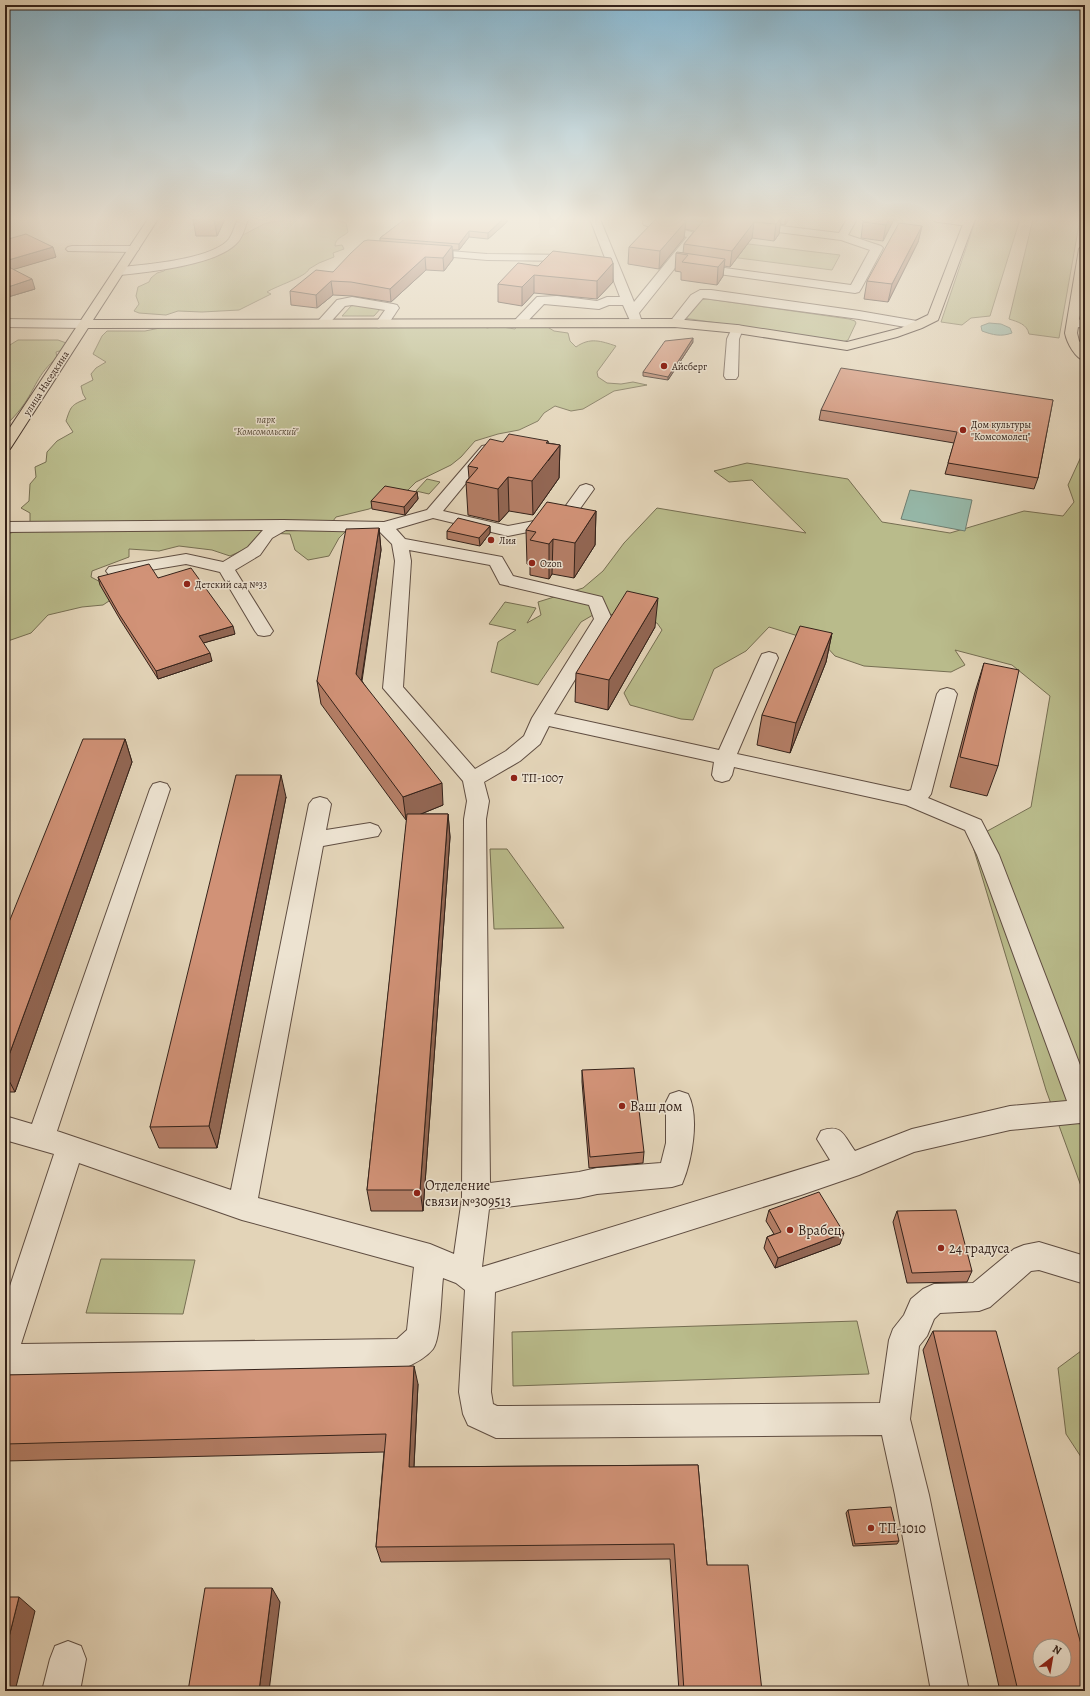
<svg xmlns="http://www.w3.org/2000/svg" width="1090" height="1696" viewBox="0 0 1090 1696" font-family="Alegreya,serif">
	<rect width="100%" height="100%" fill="#e3d4b8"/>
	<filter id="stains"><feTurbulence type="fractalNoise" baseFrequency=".005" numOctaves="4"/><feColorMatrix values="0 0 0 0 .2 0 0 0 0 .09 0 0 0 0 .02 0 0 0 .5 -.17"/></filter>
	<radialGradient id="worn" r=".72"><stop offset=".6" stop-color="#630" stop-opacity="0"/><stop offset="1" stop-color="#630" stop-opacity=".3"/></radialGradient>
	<path fill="#b9bb8b" stroke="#766e52" d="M294 219H332L346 223 348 232C343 237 335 238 335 246L342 245 344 249 333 253 334 257 319 263 309 269C306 277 276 286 267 292L271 294 239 310 202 312 178 311 166 315 139 313 134 311 139 304 136 296 138 287 149 282 151 278 157 273 164 271 170 264 199 258 266 223Z
		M976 219H1020L990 316 971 318 962 325 941 322Z
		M1033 219H1080L1059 338 1029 334C1027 324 1018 322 1009 319Z
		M732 242 840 255 832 270 723 256Z
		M708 299 849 319 855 321 856 323 848 340 843 342 684 318 697 300Z
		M352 305 382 307 374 316H342Z
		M541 323 554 331 568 333 570 341 576 347C590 337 601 341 616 346L597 372 598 377 607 383 621 384 633 382 647 385 614 391 583 409 571 411 555 406 544 413 538 421 519 430 498 434 475 441 461 457 451 465 416 482 408 490 369 509 336 517 333 521 340 524 30 523V513L21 508 29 501 30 484 36 477 35 467 46 462 47 452 57 441 73 432 66 421C71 406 71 405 86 399L83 394 81 386 93 380 91 374 96 368 106 362 93 354 102 336 107 331H145L175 325 183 328 214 326 242 328 250 325H274L290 328 304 325H482L487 328 496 326 515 329 518 325Z
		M18 340H58L69 344 63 350 56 352 57 358C37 374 36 388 22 407 17 414 11 420 5 426V348Z
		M1085 448V1197L1046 1090 971 840 1031 807 1050 696 1012 665 955 650 965 665 951 672 864 666 835 656 824 644 769 627 746 651 714 669 693 720 681 719 630 705 624 693 662 630 657 623 598 612 581 622 538 685 491 672 498 642 516 630 489 624 505 602 536 608 527 623 541 615 538 602 583 588 603 571 624 543 657 508 806 533 752 480 729 482 714 471 747 463 848 479 882 522 950 533 1024 511 1063 516 1074 502 1068 485Z
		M427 479 440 482 429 494 416 491Z
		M32 529H348L339 538 329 556 308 560 295 550 290 534 265 533 252 546 230 556 212 550 179 546 159 551 129 549V557L92 571 91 577 110 587 118 595 103 605 82 607 48 615 31 633 5 642V537L10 533Z
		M490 849H507L564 928 494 929Z
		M101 1259 195 1260 183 1314 86 1313Z
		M857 1321 869 1374 513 1386 512 1332Z
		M1085 1348V1463L1066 1434 1058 1368Z"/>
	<path fill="#96b9aa" stroke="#6f7d70" d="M989 323 1001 324 1010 328 1012 333C1001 337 993 335 982 331L981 326Z
		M910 490 972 500 965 531 901 519Z"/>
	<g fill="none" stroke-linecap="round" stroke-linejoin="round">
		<defs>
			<path id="minor" d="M238 219H248C245 227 243 238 236 244 215 265 150 272 120 275L116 273 114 271 116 269 120 267C145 265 213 259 229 239 233 233 235 225 238 219Z
				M590 219H600L634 302 687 237 644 225 643 223 644 219H654V221L698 234 700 236 680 262 851 285 870 250 841 240 699 222 694 219H723L839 233 847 219H857L848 235 881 246 883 248 861 289 859 292 855 293 675 268 639 313 642 322 640 325H632L623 305H609L599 309 544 304 523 326H515L513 323 515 320 537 297 557 296 597 301 607 297H620Z
				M933 219H961L972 221 973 223 968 226 938 222 934 221Z
				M72 246H133L137 247 139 249 137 251 133 252 68 251 66 249 68 247Z
				M424 249 487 254 575 255 579 256 581 258 579 260 575 261 487 260 420 254 418 252 420 250Z
				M700 290H711L859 311 917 321 921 322 923 325 921 328 917 329 859 319 703 298 679 326H671L669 323 691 295Z
				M352 297 393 304 397 305 399 308C393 316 388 329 377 327L375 324 385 310 352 305 345 306 326 327H318L316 324 318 321 337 300Z
				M5 319 85 320 89 321 91 324 89 327 85 328 5 327Z
				M1074 319 1085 320V328L1070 326 1068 323 1070 320Z
				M737 325 741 326 743 329 739 339 738 376 736 379H726L724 376 727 339 733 326Z
				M487 445 492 446 494 449 443 511 508 526 534 521 562 511 580 486 586 484 592 486 594 489 574 517 538 530 508 536 433 518 396 529 405 539 502 557 513 576 602 597 612 619 554 714 719 750 760 658 762 654 769 652 776 654 778 658 737 754 908 791 911 790 937 694 940 690 947 688 954 690 957 694 931 794 928 798 981 820 999 855 1085 1078V1124L1080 1123 1010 1130 914 1152 859 1175 801 1195 495 1292 491 1392 493 1404 497 1406 880 1403 889 1340 893 1329 904 1315 911 1299 923 1289 934 1284 973 1283 1014 1249 1024 1245 1039 1242 1085 1256V1284L1039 1270 1031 1271 990 1307 979 1311 940 1313 934 1319 927 1336 919 1346 910 1419 929 1495 969 1691H931L895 1495 882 1435 496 1438 468 1425 463 1414 459 1392 465 1290 456 1283 443 1278C441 1293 441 1338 433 1349 426 1358 412 1365 402 1369L5 1376V1301L54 1154 5 1140V1116L32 1124 150 789 153 784 160 782 167 784 170 789 57 1131 231 1190 309 804 313 799 320 797 327 799 331 804 326 830 370 823 378 826 381 831 378 836 323 846 258 1198 430 1244 454 1254 462 1198 464 819 467 801 463 781 383 688 395 561 392 544 380 532 286 530 272 538 260 555 235 570 273 631 270 635 264 636 258 635 255 631 220 572 186 564 115 576 109 575 106 571 109 567 115 566 186 554 223 562 248 547 263 530 5 532V522L283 520 384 522 427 510 482 446ZM409 550 490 565 500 584 589 605 594 619 532 718 524 736 506 751 475 769 403 687 411 561ZM549 726 714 762 712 775 715 780 722 782 729 780 732 775 734 767 906 805 965 830 977 855 1067 1101 1010 1106 912 1129 855 1151C844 1136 842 1123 821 1131L817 1139 830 1160 482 1267 489 1209 579 1198 597 1194 672 1187 682 1184C692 1161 700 1117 688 1094L679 1091 670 1094 666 1102V1143L661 1163 597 1168 579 1172 490 1183 486 819 489 801 484 782 520 761 540 744ZM79 1163 242 1220 414 1267 407 1330 397 1339 21 1344Z
				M68 1641 81 1646 86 1659 80 1691H42L50 1659 55 1646Z"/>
			<path id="major" d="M148 219H158L93 320 675 319 737 325 847 342 901 328 928 315 965 219H975L938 320 922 328 897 337 847 350 737 333 675 327 88 328 12 446 10 449 5 450V435Z
				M1085 246V285L1077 333 1079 341 1085 348V361C1075 358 1067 343 1065 333L1079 249 1081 247Z"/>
		</defs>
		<use href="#minor" stroke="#604e42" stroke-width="2"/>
		<use href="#major" stroke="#34221a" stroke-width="2"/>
		<use href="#minor" fill="#ede3d1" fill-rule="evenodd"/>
		<use href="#major" fill="#e3d4b8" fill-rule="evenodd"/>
	</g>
	<path fill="#b47e66" stroke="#34221a" d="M193 219H225L217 236H196Z
		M405 219H507V222L488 239 469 237 459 250H453V259L444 271 426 270 391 302 352 296 333 295 317 308 291 305 290 291 333 272 380 241V238Z
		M656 219H789L785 225 780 224 779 234 774 241 752 238 730 267 724 266 723 276 717 285 681 280V272L675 271 676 253H683L684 244 694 231 685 229 684 238 659 269 628 264 629 247Z
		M894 219 883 241 861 238 863 222Z
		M922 226 918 242 888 302 864 299 867 281Z
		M5 240 56 257 13 269 35 289 8 297 5 296Z
		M613 263V282L597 299 534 293 522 306 498 302V284L538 266Z
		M693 342 668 380 643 376V372Z
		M1053 400 1038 478 1034 489 945 474 954 443 819 420 821 410Z
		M548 441V443L560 445 559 478 533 515 509 511 499 522 468 515 466 482 469 478 468 466 503 442Z
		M417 492 418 499 405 515 372 509 371 501Z
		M596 511 595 545 574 578 552 574 549 579 530 575V565L527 564 526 530Z
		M490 526V533L480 546 447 539V531Z
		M379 528 381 550 362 681 443 805 421 814H448L450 837 423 1211H371L367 1190 407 819 406 820 321 704 317 681Z
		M98 577 158 578 235 634 203 643 212 661 158 679 121 621 100 585Z
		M655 627 608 710 575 702 576 673Z
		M832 633 826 662 790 753 757 745 762 715Z
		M984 663 998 766 987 796 950 787 975 692Z
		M125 739 132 762 15 1092H5V932Z
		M286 797 217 1148H159L150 1127Z
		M582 1070 644 1152 643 1163 589 1168 582 1082Z
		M769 1210 840 1244 775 1268 764 1248 767 1237 774 1234 766 1221Z
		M897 1211 972 1271 967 1282 907 1283 893 1222Z
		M933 1331 1085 1691H1000L923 1350Z
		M5 1375 418 1384 414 1467 698 1465 707 1565 762 1691H679L670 1559 381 1562 376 1547 384 1452 5 1461Z
		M848 1510 899 1541 897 1544 853 1546 846 1513Z"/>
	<path fill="#926653" stroke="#34221a" d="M214 219H225L217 236Z
		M503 219H507V222L488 239V233Z
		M780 219H781L779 234 774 241 776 224Z
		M785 219H789L785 225Z
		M889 219H894L883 241 886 225Z
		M686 221 684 238 659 269 660 251Z
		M754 222 752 238 730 267 732 251Z
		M922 226 918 242 888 302 892 284Z
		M469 231V237L459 250V244Z
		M452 246 453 259 444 271 443 258Z
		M53 247 56 257 5 272V261Z
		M425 257 426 270 391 302 390 289Z
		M725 259 723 276 717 285 718 267Z
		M613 263V282L597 299V281Z
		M534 275V293L522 306V287Z
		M32 279 35 289 8 297 5 288Z
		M331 281 333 295 317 308 316 295Z
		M693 338V342L668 380V377Z
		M548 441V461L560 445 559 478 533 515 532 481 546 443Z
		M508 477 509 511 499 522 498 489Z
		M417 492 418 499 405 515 404 507Z
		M596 511 595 545 574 578 575 543Z
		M490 526V533L480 546 479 538Z
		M379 528 381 550 359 696 356 674Z
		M553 539 552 574 549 579V544Z
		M658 598 655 627 608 710 609 680Z
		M233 626 235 634 200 644 199 636Z
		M832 633 826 662 790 753 796 723Z
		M210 653 212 661 158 679 156 671Z
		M125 739 132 762 15 1092 5 1073V1066Z
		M281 775 286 797 217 1148 209 1126Z
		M442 783 443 805 406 820 403 797Z
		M448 814 450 837 423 1211 420 1190Z
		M844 1233 840 1244 775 1268 778 1258Z
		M414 1366 418 1384 413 1484 409 1467Z
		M272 1588 280 1602 269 1691H259Z
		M19 1597 35 1611 15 1691H5V1653Z"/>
	<path fill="#d19277" stroke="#34221a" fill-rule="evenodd" d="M405 219H503L488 233 469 231 459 244 380 238Z
		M656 219H678L686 221 660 251 629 247Z
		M701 219H780L776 224 754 222 732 251 684 244 703 221Z
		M865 219H889L886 225 863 222Z
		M899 223 922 226 892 284 867 281Z
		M26 234 53 247 5 261V240Z
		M368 240 452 246 443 258 425 257 390 289 351 282 331 281 316 295 290 291 316 270 333 272 351 253 364 241Z
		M553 251 611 258 613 263 597 281 534 275 522 287 498 284 518 263 538 266Z
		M677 252 725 259 718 267 682 262 688 255 676 253Z
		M5 265 32 279 5 288Z
		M693 338 668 377 643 372 665 341Z
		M841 368 1053 400 1038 478 948 463 957 432 821 410Z
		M509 434 548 441 546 443 560 445 532 481 508 477 498 489 466 482 478 468 468 466 490 439 503 442Z
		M385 486 417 492 404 507 371 501Z
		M547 502 596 511 575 543 553 539 549 544 530 540 536 532 526 530Z
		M458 518 490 526 479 538 447 531Z
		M379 528 356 674 442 783 403 797 317 681 346 529Z
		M149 564 158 578 191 568 233 626 199 636 210 653 156 671 119 614 98 577Z
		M627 591 658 598 609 680 576 673Z
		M800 626 832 633 796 723 762 715Z
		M984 663 1019 670 998 766 960 757Z
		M83 739H125L5 1066V932Z
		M236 775H281L209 1126 150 1127Z
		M407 814H448L420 1190H367Z
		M634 1068 644 1152 590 1157 582 1070Z
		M819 1192 844 1233 778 1258 767 1237 781 1232 769 1210Z
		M956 1210 972 1271 912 1273 897 1211Z
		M933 1331H996L1085 1659V1691H1018ZM1040 1646H1064V1670H1040Z
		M414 1366 409 1467 698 1465 707 1565H748L762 1691H684L674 1544 376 1547 386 1434 5 1444V1375Z
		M891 1507 899 1541 855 1544 848 1510Z
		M205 1588H272L259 1691H188Z
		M5 1597H19L5 1653Z"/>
	<linearGradient id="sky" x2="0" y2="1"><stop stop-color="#87b6cf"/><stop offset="0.48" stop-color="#f2ecdf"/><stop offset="1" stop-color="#f2ecdf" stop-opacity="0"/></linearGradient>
	<rect width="1090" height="456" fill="url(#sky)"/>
	<g fill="#8f2418" stroke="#ede3d1" stroke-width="1.5">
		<circle cx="664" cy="366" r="4"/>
		<circle cx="963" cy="430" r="4"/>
		<circle cx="491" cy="540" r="4"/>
		<circle cx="532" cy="563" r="4"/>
		<circle cx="187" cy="584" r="4"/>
		<circle cx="514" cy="778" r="4"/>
		<circle cx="622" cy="1106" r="4"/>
		<circle cx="417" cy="1193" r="4"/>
		<circle cx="790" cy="1230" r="4"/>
		<circle cx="941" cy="1248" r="4"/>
		<circle cx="871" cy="1528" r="4"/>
	</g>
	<g text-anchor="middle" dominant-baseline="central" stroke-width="3" stroke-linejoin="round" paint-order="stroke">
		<g font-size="10" fill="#34221a" stroke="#ede3d1" text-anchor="start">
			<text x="672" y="366">Айсберг</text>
			<text x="971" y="424">Дом культуры<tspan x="971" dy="12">"Комсомолец"</tspan></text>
			<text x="499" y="540">Лия</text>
			<text x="540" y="563">Ozon</text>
			<text x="195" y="584">Детский сад №33</text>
		</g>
		<g font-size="10" fill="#34221a" stroke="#ede3d1">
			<text transform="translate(46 383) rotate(-57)">улица Наседкина</text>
		</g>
		<g font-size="10" font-style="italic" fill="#554836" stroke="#ede3d1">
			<text x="266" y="419">парк<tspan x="266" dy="12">"Комсомольский"</tspan></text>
		</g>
		<g font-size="12" fill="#34221a" stroke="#ede3d1" text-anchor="start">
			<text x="522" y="778">ТП-1007</text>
		</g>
		<g font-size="14" fill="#34221a" stroke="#ede3d1" text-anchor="start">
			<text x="630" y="1106">Ваш дом</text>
			<text x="425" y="1185">Отделение<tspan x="425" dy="16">связи №309513</tspan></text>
			<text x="798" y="1230">Врабец</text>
			<text x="949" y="1248">24 градуса</text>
			<text x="879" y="1528">ТП-1010</text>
		</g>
	</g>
	<rect width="1090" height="1696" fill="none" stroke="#e3d4b8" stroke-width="20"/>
	<rect x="6" y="6" width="1078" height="1684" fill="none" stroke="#34221a" stroke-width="2"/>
	<rect x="10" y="10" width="1070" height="1676" fill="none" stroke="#34221a"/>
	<g transform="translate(1052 1658) rotate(31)"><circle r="19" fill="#ede3d1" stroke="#a39688"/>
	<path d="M0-3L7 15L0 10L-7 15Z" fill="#8f2418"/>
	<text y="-6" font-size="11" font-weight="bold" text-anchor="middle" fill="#34221a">N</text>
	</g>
	<rect width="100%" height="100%" filter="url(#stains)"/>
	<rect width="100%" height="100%" fill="url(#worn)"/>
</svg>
